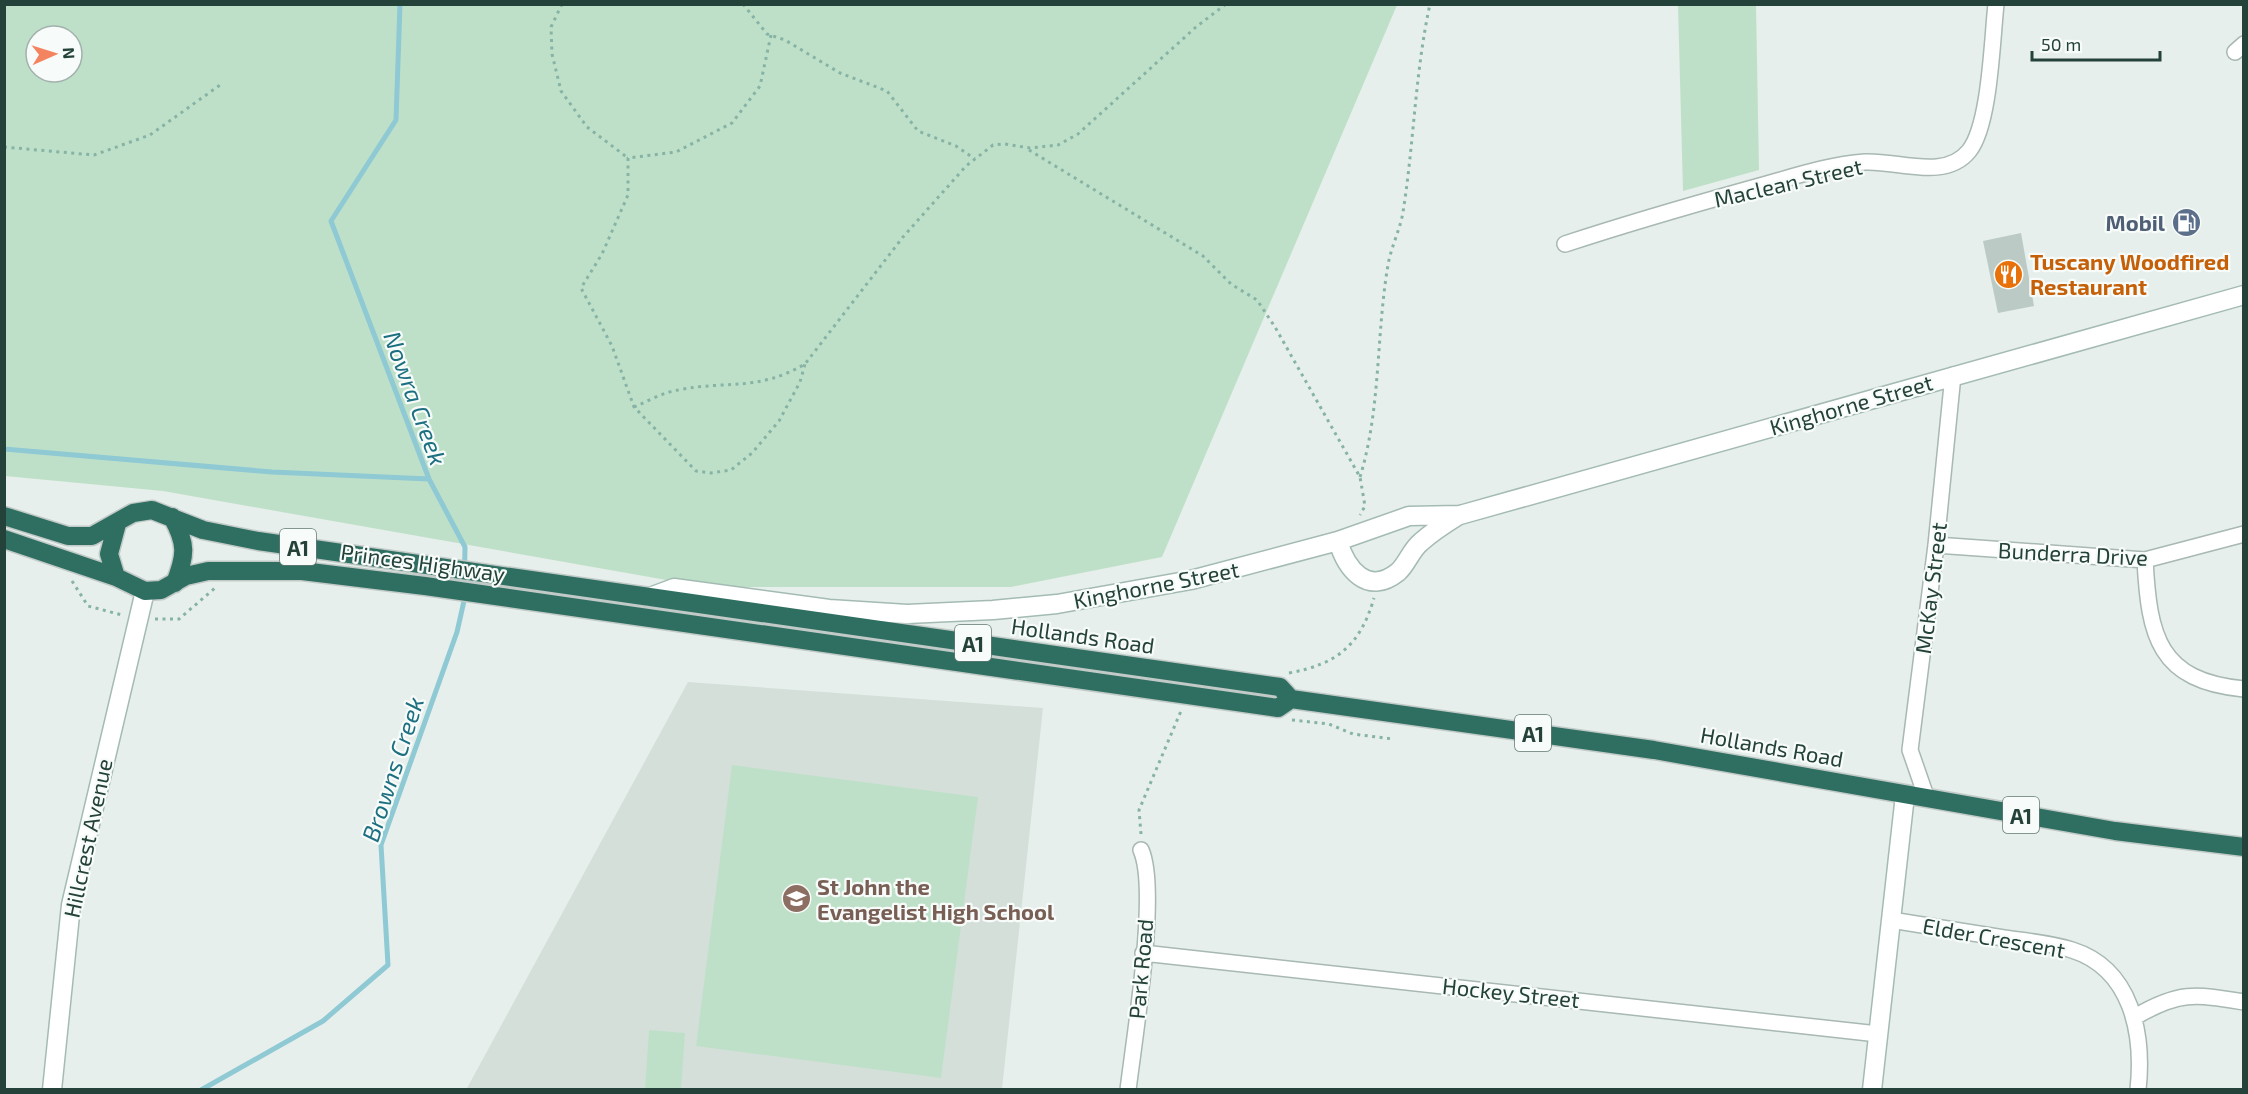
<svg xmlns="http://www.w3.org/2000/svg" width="2248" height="1094" viewBox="0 0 2248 1094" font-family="'Exo 2',sans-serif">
	<rect width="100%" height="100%" fill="#e6efeb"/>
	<path fill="#d4dfda" d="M688 682 1043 708 1002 1089 466 1090Z"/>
	<path fill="#bfe0c8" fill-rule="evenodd" d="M4 5H1397L1162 557 1011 587H706L163 491 5 476ZM36 36H72V72H36Z
		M1678 5H1756L1759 170 1683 191Z
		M732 765 978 797 941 1078 696 1046Z
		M649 1030 685 1033 681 1089H645Z"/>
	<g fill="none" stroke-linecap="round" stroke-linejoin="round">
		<path stroke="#8ec9d4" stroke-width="5" d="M4 449 272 472 429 479 331 221 396 120 400 4
			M201 1090 323 1021 388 965 381 845 457 632 464 601 465 547 429 479"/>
	</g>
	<path fill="#bbcac4" d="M2021 233 2034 306 1998 313 1983 241Z"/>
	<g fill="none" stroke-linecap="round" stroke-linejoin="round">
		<defs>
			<path id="street" d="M2235 52 2244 44
				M1565 244C1626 224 1688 206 1749 189 1787 179 1825 165 1865 162 1897 160 1945 181 1969 151 1990 125 1992 40 1996 4
				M1936 545 2145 560 2244 534
				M2145 560C2149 636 2158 681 2244 689
				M1927 799 1910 750 1936 545 1953 375
				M1891 920C1929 926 1966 932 2004 938 2026 941 2050 943 2072 950 2132 969 2144 1034 2138 1090
				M1143 953 1878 1034
				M2135 1017C2179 991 2195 994 2244 1002
				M1128 1090C1134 1039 1159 890 1141 850"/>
			<path id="secondary" d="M1338 541C1346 568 1367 597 1398 572 1407 564 1411 550 1421 542 1432 532 1446 523 1459 515
				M650 597 674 588 829 609 907 614 993 610 1057 604 1191 580 1338 541 1409 516 1460 515 2244 295
				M52 1090 71 905 145 591
				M1872 1090 1905 795"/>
			<path id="highway" d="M4 516 68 536H92L133 513 152 510 203 530 258 541 1280 687 1291 699 1654 750 2115 831 2244 847
				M172 517C187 544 186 555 175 583
				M4 539 116 577 145 591 161 590 186 576 208 571H302L425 586 1278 708 1291 699
				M116 577 109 554 117 524"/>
		</defs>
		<use href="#street" stroke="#a8b8b2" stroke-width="18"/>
		<use href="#secondary" stroke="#a4bbb3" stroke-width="21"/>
		<use href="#highway" stroke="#c2cac8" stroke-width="21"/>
		<path stroke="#86b3a5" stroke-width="3" stroke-dasharray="3 4.5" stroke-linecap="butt" d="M562 4 551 27 552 54 561 91 587 127 628 158
			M743 4 767 34 785 40 840 73 887 91 918 131 956 146 975 159
			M771 35 760 86 732 123 676 152 628 158V195L602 254 581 288 612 346 634 407 696 471 711 473 731 470 752 453 779 421 800 382 805 364
			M4 147 94 155 150 135 220 85
			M1029 150 1203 256 1231 284 1257 300 1275 327 1360 477 1365 506 1360 515
			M634 407C648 401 664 392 678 390 727 380 757 392 805 364L903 237 966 166 993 145 1005 144 1030 148 1058 145 1078 134 1196 27 1226 4
			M1360 477C1381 409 1376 335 1388 265 1391 247 1400 230 1403 212 1414 143 1415 73 1430 4
			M72 581 88 606 122 615
			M155 619H179L215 588
			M1289 673C1337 664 1360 646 1374 598
			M1292 720 1329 724 1353 734 1393 739
			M1141 834 1139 810 1181 711"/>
		<use href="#street" stroke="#fff" stroke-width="15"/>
		<use href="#secondary" stroke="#fff" stroke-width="18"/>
		<use href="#highway" stroke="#2f6f62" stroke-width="18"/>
	</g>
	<defs>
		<symbol id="fuel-disc" viewBox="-11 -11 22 22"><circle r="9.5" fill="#5c6f8a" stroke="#f7fbf9"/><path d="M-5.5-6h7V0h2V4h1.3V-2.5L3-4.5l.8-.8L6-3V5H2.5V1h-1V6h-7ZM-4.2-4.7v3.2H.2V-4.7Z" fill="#fff"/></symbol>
		<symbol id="restaurant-disc" viewBox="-11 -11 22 22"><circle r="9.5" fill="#e8710a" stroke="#f7fbf9"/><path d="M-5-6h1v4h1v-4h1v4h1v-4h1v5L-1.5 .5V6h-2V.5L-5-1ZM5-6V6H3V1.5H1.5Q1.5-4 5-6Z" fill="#fff"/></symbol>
		<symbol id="school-disc" viewBox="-11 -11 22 22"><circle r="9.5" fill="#8d6e63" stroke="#f7fbf9"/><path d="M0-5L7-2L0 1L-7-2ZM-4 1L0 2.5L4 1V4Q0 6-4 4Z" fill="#fff"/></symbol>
	</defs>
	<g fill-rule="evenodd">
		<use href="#fuel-disc" x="2170" y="206" width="33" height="33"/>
		<use href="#restaurant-disc" x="1992" y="258" width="33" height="33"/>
		<use href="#school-disc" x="780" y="882" width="33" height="33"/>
	</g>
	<g text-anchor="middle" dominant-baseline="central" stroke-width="4.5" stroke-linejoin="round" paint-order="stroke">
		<g fill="#f7fbf9" stroke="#637a73" stroke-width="1.5">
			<rect x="280" y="529" width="36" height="36" rx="4.5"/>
			<rect x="955" y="625" width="36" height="36" rx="4.5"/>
			<rect x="1515" y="715" width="36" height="36" rx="4.5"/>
			<rect x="2003" y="797" width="36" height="36" rx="4.5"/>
		</g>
		<g font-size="21" font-weight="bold" fill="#24423a">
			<text x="298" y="547">A1</text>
			<text x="973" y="643">A1</text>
			<text x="1533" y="733">A1</text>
			<text x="2021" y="815">A1</text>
		</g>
		<g font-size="22" fill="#24423a" stroke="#f7fbf9">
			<text transform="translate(1788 182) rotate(-13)">Maclean Street</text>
			<text transform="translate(1851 404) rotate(-16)">Kinghorne Street</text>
			<text transform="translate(2073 553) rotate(3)">Bunderra Drive</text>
			<text transform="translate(423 562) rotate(8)">Princes Highway</text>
			<text transform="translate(1156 584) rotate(-11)">Kinghorne Street</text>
			<text transform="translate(1930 588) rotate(-83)">McKay Street</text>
			<text transform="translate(1083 635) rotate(8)">Hollands Road</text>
			<text transform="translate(1772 746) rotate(10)">Hollands Road</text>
			<text transform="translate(87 838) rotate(-78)">Hillcrest Avenue</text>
			<text transform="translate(1994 937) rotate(10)">Elder Crescent</text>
			<text transform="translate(1140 969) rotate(-85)">Park Road</text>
			<text transform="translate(1511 992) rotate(6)">Hockey Street</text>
		</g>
		<g font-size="22" font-weight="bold" fill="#4e5e75" stroke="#f7fbf9" text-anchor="end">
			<text x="2165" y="222">Mobil</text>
		</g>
		<g font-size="22" font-weight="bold" fill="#c56008" stroke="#f7fbf9" text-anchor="start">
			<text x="2030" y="261">Tuscany Woodfired<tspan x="2030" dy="25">Restaurant</tspan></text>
		</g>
		<g font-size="22" font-weight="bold" fill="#785e54" stroke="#f7fbf9" text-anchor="start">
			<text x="817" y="886">St John the<tspan x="817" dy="25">Evangelist High School</tspan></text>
		</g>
		<g font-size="24" font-style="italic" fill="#1c6f80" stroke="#f7fbf9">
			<text transform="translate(416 398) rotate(70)">Nowra Creek</text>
			<text transform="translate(392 769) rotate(-72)">Browns Creek</text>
		</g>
	</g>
	<rect width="2248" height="1094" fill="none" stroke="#24423a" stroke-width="12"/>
	<g transform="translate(54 54) rotate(87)"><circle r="28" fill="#f7fbf9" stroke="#a3b1ad" stroke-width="1.5"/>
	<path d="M0-4.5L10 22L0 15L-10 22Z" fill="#f4845f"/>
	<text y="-9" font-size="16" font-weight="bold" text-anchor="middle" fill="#24423a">N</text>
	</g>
	<path d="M2032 51v9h128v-9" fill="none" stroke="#24423a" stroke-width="3"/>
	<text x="2041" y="51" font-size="18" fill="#24423a" stroke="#f7fbf9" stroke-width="4.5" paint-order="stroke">50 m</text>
</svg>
